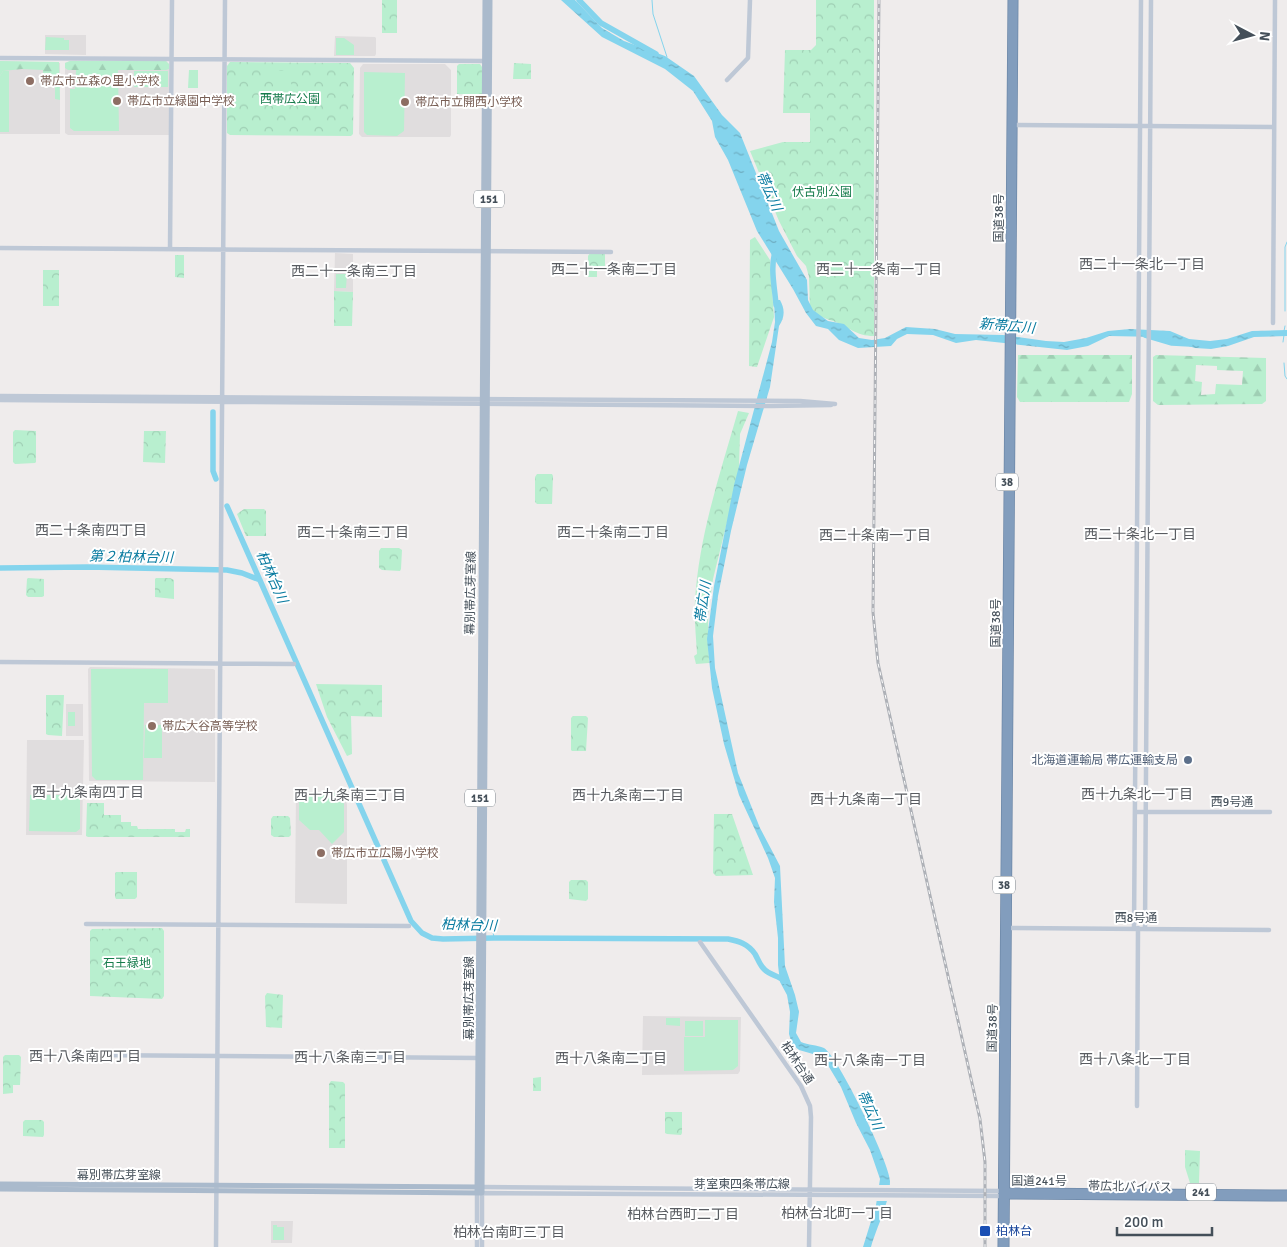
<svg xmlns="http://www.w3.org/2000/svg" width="1287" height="1247" viewBox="0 0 1287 1247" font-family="Signika,'Noto Sans JP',sans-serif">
	<defs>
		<pattern id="forest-firs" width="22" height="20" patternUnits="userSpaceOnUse" patternTransform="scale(1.25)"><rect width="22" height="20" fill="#b8efcf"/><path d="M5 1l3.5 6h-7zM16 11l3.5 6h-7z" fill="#9fcfb4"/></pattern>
		<pattern id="park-crowns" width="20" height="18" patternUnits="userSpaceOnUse" patternTransform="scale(1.25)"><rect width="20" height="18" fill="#b8efcf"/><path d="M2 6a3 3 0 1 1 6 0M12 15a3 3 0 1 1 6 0" fill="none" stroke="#9fcfb4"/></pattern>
		<pattern id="water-ripples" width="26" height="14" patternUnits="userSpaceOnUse" patternTransform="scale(1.25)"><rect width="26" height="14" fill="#84d4ed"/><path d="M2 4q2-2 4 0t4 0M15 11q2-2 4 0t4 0" fill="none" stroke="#6eaec3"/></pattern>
	</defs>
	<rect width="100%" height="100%" fill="#efecec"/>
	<path fill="#e0ddde" d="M45 35H86V55L45 54Z
		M335 36 375 37 376 38V54L375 56H334Z
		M0 61 60 63V134H0Z
		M70 61H166L169 64V135H68L65 133V63Z
		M363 64H445L451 70V135L450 137H362L359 134 360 68Z
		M335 253 353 254V292L334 291Z
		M90 667 213 669 215 670V782L89 781 88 669Z
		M66 704H83V736H66Z
		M27 740H84L82 835H26Z
		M296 791 341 792 347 804V904L295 903Z
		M643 1016 741 1017 740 1071 738 1074 642 1075Z
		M271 1221H293L292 1243H271Z"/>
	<path fill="url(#forest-firs)" fill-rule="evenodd" d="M0 61 59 62 60 100 55 99V88L50 83 43 81V70L22 69 3 71 0 76Z
		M70 61H166L169 64V69L166 70H68L65 68V63Z
		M1018 355H1132V394L1129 402H1020L1017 397Z
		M1156 355 1266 358V401L1262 404 1158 405 1153 401V357ZM1196 365 1217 366V370L1243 371 1242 385 1216 384 1215 394 1201 395 1202 382 1195 381Z"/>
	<path fill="url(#park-crowns)" d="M382 0H397V33H382Z
		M816 0H874V336C855 336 850 327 833 321 824 318 818 316 810 311L809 277 806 266 797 256 779 221 750 151 783 142H810V113H783L785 50H811L816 45Z
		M230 62 350 63 354 68 353 134 351 136 230 135 227 133V66Z
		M514 63 531 64V79H513Z
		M459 64H480L482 67V95L457 94V66Z
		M755 237 770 260 774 317 757 367 749 366 750 240Z
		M590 253H605V269H597V277H588V256Z
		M175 255H184V278L175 277Z
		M43 270H59V306H43Z
		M334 291 353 292 352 326H334Z
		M738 411 749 413 740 434 739 466 736 486 713 579 708 614 709 663 696 664 694 656 697 654C696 636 694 618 695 601 699 535 720 474 738 411Z
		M15 430 36 431V462L35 463 15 464 13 462V432Z
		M144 431H166L165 463 143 462Z
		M537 474H552L553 476 552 504H537L535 502V477Z
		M244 509H264L266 511V536H246L237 514Z
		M381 548H399L402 550 401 569 400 571 382 570 379 568V551Z
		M28 578 44 579V596L42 597H28L26 595 27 579Z
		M156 578H170L174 580V599L155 597V579Z
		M316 684 382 685V717L351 716 352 754 347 756 327 717Z
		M46 695H64L62 736 48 735 46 734Z
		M573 716H586L588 718 586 751H572L571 750V718Z
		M87 803H104V815H121V822H131V826H137L138 829H175V832H185L186 829H190V837H88L86 836Z
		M714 814H732L753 875 716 876 713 873Z
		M273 816H288L290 818 291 835 289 837H274L271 835V819Z
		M116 872H137V897L135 899H116L115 897V874Z
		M571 880H586L588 882V899L586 901 569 899V882Z
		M162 928 164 931V996L162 999 90 996V931L92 929Z
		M267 993 283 995 282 1028 266 1027 265 996Z
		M5 1055H19L21 1057 20 1085H13V1093L3 1094V1057Z
		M541 1077V1091H533V1078Z
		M331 1081 343 1082 345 1084V1148H329V1084Z
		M665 1112H682V1133L681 1135 667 1134 665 1133Z
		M25 1120H42L44 1122V1135L43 1137 23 1136V1122Z
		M1185 1150 1200 1151 1199 1183H1190L1185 1167Z"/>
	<path fill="#b8efcf" d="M46 37 64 38V40H69V50H45Z
		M336 38H344L354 45V55H336Z
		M76 70H118L119 131H74L70 128V89H75Z
		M189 70H198V88H188Z
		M3 71H9V132H0V76Z
		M134 71H168V87H134Z
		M273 71H291V89H273Z
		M364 72 405 73 404 131 397 136 367 135 364 132Z
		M336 274H347L346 288H336Z
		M91 669H168V703H144L143 780H96L92 776Z
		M68 712H75V726H68Z
		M145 725H162V758H144Z
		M339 793 344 804V832L332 844 319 830H310L299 820V800L302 794Z
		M30 795H76L80 799V829L76 832 29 831Z
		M666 1018H680V1026L666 1025Z
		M705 1020H738V1066L733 1070 684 1071V1037H705Z
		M685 1021H703V1036H685Z
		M273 1225H277V1227H284V1240H273Z"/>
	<path fill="url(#water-ripples)" d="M561 0H575L602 28 624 41 665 56 694 76 722 115 740 133 779 231 807 280 808 300 813 310 828 321 844 324 859 338 872 340 885 338 906 327 935 329 955 334 1003 335 1046 341 1064 342 1086 338 1108 331 1130 329 1170 331 1189 339 1210 341 1227 339 1252 331 1287 330V336L1254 337 1228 346 1211 349 1195 348 1159 337 1109 336 1088 346 1067 350 976 340 956 343 933 335 907 334 897 339 891 346 858 348 839 340 828 329 816 326 806 313 793 289 757 231 728 160 715 137 712 121 693 91 665 69 602 37Z
		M774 300H780C785 309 785 317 779 326L770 387 747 465 731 531 718 596 713 636 715 668 738 773 760 828 780 866 785 966 795 995 799 1012 796 1033 801 1042C808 1045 817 1045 824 1048 838 1056 890 1164 890 1181 890 1202 877 1226 871 1247H863L876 1205 880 1179 870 1150 856 1123 841 1087 826 1062 813 1054 799 1050 792 1044 789 1034 790 1012 787 995 780 982 778 965V938L774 902 775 878 768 858 739 795 724 744 712 688 707 639 714 586 734 485 772 342 775 322Z"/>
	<path fill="#efecec" d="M877 1185H892L889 1201H874Z"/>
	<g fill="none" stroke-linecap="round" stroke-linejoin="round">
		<path stroke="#84d4ed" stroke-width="1" d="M652 0 653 14 667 57
			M1285 311V247L1287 242
			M1284 331 1285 326
			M1283 342 1284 335
			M1284 363 1285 376 1287 379
			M493 932 494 938"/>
		<path stroke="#84d4ed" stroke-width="5.5" d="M579 0 601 23 656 54
			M775 252C770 268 775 289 776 305
			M1145 335 1172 343 1190 344
			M213 412V471L216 479
			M227 506 411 921 422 933 432 938 443 939 494 938 728 939C739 941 748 944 755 954 758 959 760 966 765 970 771 976 779 975 785 982
			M0 568 87 567 227 570 242 573 260 580"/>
		<defs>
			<path id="highway" d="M1004 1191 1287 1193
				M1004 1196 1287 1198
				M1001 1247 1011 0
				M1006 1247 1015 0"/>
		</defs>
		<use href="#highway" stroke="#6d88a8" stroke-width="7"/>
		<path stroke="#bec8d6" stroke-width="4.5" d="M0 58 485 61
			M727 80 748 58 750 0
			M1013 125 1274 127
			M0 248 611 252
			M170 249 172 0
			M1273 323 1275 0
			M0 396 800 401 835 404
			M0 400 771 406 831 405
			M0 662 294 664
			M1135 812H1270
			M86 924 409 926
			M1005 928 1269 930
			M1134 928 1141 0
			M1145 928 1151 0
			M700 942 801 1086 810 1106 811 1117 809 1247
			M86 1055 479 1058
			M1137 1106 1138 928
			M482 1187 1002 1191
			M216 1247 225 0
			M477 1247V1193
			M482 1247V1193L1002 1196"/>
		<path stroke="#aabacc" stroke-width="5" d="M0 1184 479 1187
			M0 1189 482 1193 490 0
			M477 1193 485 0"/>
		<use href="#highway" stroke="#829dbd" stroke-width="5.5"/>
		<defs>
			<path id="rail" d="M879 0 873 612 878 663 980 1119 985 1162V1247"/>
		</defs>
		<use href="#rail" stroke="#aeb1b7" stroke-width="3"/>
		<use href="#rail" stroke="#fff" stroke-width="1" stroke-dasharray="4" stroke-linecap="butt"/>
	</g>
	<g fill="#8d6e63" stroke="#fff" stroke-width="2">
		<circle cx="30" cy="81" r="5"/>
		<circle cx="117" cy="101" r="5"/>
		<circle cx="405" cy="102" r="5"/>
		<circle cx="152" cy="726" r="5"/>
		<circle cx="321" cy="853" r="5"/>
	</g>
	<circle fill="#5c6f8a" stroke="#fff" stroke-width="2" cx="1188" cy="760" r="5"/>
	<rect fill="#1a4fb4" stroke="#fff" stroke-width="2" x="979" y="1225" width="12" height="12" rx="2.5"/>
	<g text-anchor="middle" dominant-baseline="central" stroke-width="4" stroke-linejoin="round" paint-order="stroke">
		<g fill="#fff" stroke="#7c848b" stroke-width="1">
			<rect x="474" y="190.5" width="30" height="17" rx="4"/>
			<rect x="996" y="473.5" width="22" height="17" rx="4"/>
			<rect x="465" y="789.5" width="30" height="17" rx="4"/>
			<rect x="993" y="876.5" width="22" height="17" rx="4"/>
			<rect x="1186" y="1183.5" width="30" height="17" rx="4"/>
		</g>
		<g font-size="11" font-weight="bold" fill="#444f59">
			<text x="489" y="199">151</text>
			<text x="1007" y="482">38</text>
			<text x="480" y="798">151</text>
			<text x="1004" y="885">38</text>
			<text x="1201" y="1192">241</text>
		</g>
		<g font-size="12" fill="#785e54" stroke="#fff" text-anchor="start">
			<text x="40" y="81">帯広市立森の里小学校</text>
			<text x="127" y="101">帯広市立緑園中学校</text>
			<text x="415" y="102">帯広市立開西小学校</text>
			<text x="162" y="726">帯広大谷高等学校</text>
			<text x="331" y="853">帯広市立広陽小学校</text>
		</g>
		<g font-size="12" fill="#157b4b" stroke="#fff">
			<text x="290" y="99">西帯広公園</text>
			<text x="822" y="192">伏古別公園</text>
			<text x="127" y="963">石王緑地</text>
		</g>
		<g font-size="12" fill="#444f59" stroke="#fff">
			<text transform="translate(999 218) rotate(-90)">国道38号</text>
			<text transform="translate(471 593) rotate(-89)">幕別帯広芽室線</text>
			<text transform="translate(996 623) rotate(-90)">国道38号</text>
			<text x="1232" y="802">西9号通</text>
			<text x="1136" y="918">西8号通</text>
			<text transform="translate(469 998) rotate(-90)">幕別帯広芽室線</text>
			<text transform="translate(993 1028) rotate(-89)">国道38号</text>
			<text transform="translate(797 1063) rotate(56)">柏林台通</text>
			<text x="119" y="1175">幕別帯広芽室線</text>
			<text x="1039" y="1181">国道241号</text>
			<text x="742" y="1184">芽室東四条帯広線</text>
			<text transform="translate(1130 1187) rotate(1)">帯広北バイパス</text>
		</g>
		<g font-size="12" fill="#4e5e75" stroke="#fff" text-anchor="end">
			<text x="1178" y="760">北海道運輸局 帯広運輸支局</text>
		</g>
		<g font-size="12" fill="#164399" stroke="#fff" text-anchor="start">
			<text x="996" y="1231">柏林台</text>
		</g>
		<g font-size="14" font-style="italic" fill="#097ba0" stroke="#fff">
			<text transform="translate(769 191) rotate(66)">帯広川</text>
			<text transform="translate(1007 326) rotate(5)">新帯広川</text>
			<text transform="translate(131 557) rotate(1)">第２柏林台川</text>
			<text transform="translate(272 577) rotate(66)">柏林台川</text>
			<text transform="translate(703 602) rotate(-82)">帯広川</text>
			<text transform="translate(469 925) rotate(2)">柏林台川</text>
			<text transform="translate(870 1110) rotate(66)">帯広川</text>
		</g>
		<g font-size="14" fill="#595c61" stroke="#fff">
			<text x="1142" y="264">西二十一条北一丁目</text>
			<text x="614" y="269">西二十一条南二丁目</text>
			<text x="879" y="269">西二十一条南一丁目</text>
			<text x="354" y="271">西二十一条南三丁目</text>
			<text x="91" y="530">西二十条南四丁目</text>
			<text x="353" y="532">西二十条南三丁目</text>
			<text x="613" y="532">西二十条南二丁目</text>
			<text x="1140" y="534">西二十条北一丁目</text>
			<text x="875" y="535">西二十条南一丁目</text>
			<text x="88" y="792">西十九条南四丁目</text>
			<text x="1137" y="794">西十九条北一丁目</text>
			<text x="350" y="795">西十九条南三丁目</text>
			<text x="628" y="795">西十九条南二丁目</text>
			<text x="866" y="799">西十九条南一丁目</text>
			<text x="85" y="1056">西十八条南四丁目</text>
			<text x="350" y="1057">西十八条南三丁目</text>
			<text x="611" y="1058">西十八条南二丁目</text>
			<text x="1135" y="1059">西十八条北一丁目</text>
			<text x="870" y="1060">西十八条南一丁目</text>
			<text x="837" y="1213">柏林台北町一丁目</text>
			<text x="683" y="1214">柏林台西町二丁目</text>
			<text x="509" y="1232">柏林台南町三丁目</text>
		</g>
	</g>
	<g transform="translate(1252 35) rotate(96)" stroke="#ffffff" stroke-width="4" paint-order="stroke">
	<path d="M0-4L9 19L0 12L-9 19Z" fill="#444f59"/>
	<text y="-8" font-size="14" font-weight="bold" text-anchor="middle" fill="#444f59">N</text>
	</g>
	<path d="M1117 1227v8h95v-8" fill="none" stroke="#444f59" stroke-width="2.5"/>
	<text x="1124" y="1227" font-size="15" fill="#444f59" stroke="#ffffff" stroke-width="4" paint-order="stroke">200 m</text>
</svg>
